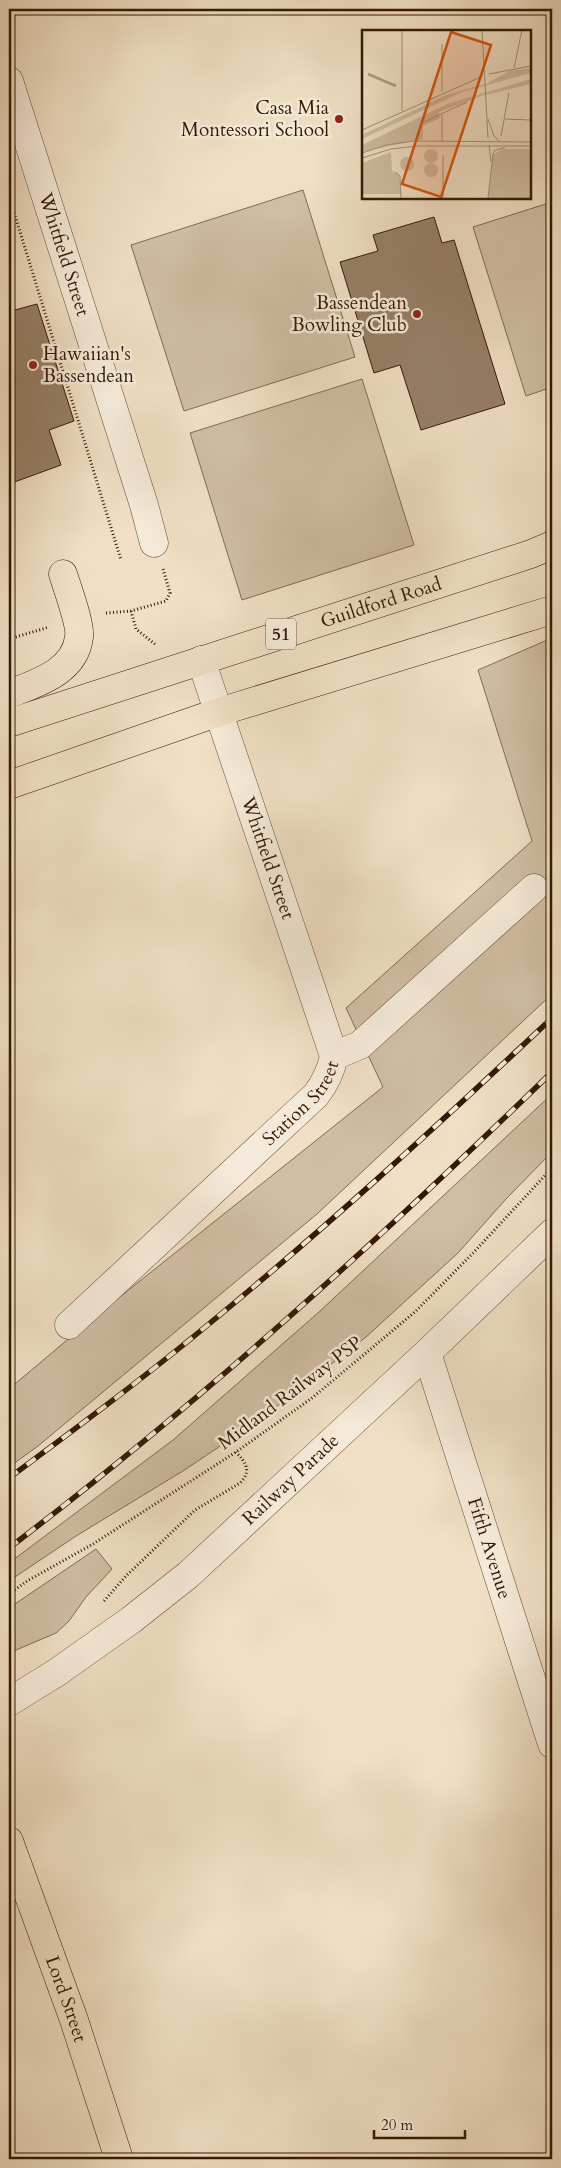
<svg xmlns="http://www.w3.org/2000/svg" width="561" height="2168" viewBox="0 0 561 2168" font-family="Cardo,serif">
	<rect width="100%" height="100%" fill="#f0dfc4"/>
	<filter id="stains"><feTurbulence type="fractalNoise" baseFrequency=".004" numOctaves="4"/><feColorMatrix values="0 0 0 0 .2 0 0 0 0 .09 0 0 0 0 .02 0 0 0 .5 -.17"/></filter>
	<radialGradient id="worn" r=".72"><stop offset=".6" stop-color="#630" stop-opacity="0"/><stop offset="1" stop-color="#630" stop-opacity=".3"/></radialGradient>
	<path fill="#d0bda3" stroke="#826a53" d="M303 190 355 357 184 411 131 245Z
		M552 202V387L526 396 473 227Z
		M362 379 414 545 242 600 190 433Z
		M552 638V994L317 1214 38 1446 9 1467V1389L86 1324 383 1087 346 1008 532 841 478 670Z
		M552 1094V1152L506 1199 458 1253 366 1337 262 1418 183 1471 76 1536 9 1581V1563L173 1440 319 1312Z
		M96 1549 112 1569 86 1597 69 1621 56 1633 9 1653V1608Z"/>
	<path fill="#967f67" stroke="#351803" d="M434 217 442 243 454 240 505 404 421 430 400 365 374 373 340 262 378 251 373 235Z
		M9 293 15 310 37 304 74 421 49 430 61 465 9 484Z"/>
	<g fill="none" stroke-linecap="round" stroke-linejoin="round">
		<defs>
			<g id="minor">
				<path id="s1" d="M9 81 144 505 154 543"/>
				<path d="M334 1056 360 1045 534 888"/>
				<path id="s2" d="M69 1325 316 1095C326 1082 331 1071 334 1056L201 660"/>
				<path id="s3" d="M427 1353 552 1744"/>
				<path id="s4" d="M9 1702 56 1673 131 1620 188 1575 427 1353 552 1233"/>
			</g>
			<g id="major">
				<path id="s5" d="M9 1841 74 2020 119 2159"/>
			</g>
			<g id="highway">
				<path d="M9 694C37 683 75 672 79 637 81 625 67 587 63 574"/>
				<path id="s6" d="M9 723 531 554 552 545"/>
				<path d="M9 785 219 712 552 610"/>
			</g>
		</defs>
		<use href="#minor" stroke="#644a33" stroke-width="29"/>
		<use href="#major" stroke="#351803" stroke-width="29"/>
		<use href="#highway" stroke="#351803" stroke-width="29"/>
		<path stroke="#351803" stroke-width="3" stroke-dasharray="1 2.5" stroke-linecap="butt" d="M9 196 121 560
			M131 611 136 629 156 645
			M106 613 131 611 166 601 170 593 163 569
			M9 639 49 627
			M9 1594 27 1581 93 1544 236 1452 312 1398 416 1311 474 1252 552 1168
			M104 1601 126 1576 195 1510 240 1483C252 1471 246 1463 236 1452"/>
		<use href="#minor" stroke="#f5ead9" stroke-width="28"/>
		<use href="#major" stroke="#f0dfc4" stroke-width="28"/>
		<use href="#highway" stroke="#f0dfc4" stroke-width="28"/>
		<defs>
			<path id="rail" d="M9 1478C75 1429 141 1380 204 1328 325 1229 439 1124 552 1018
				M9 1548C201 1402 379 1240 552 1072"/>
		</defs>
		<use href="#rail" stroke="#351803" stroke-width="5.5"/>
		<use href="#rail" stroke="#f5ead9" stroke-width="4" stroke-dasharray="11" stroke-linecap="butt"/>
	</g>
	<g fill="#8f2418" stroke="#f5ead9" stroke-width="2">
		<circle cx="339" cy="119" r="5"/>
		<circle cx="417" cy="314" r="5"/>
		<circle cx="33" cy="365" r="5"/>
	</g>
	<g text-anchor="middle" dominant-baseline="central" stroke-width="5" stroke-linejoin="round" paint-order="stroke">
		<rect fill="#f5ead9" stroke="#6f5743" stroke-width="1" x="266" y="618.5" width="30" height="31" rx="4"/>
		<g font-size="18" font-weight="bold" fill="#351803">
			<text x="281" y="634">51</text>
		</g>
		<g font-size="19" fill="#351803" stroke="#f5ead9" text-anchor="end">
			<text x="329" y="108">Casa Mia<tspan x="329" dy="22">Montessori School</tspan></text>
			<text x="407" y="303">Bassendean<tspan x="407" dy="22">Bowling Club</tspan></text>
			<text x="43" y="354" text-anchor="start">Hawaiian's<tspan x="43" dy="22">Bassendean</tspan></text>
		</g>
		<g font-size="19" fill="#351803" stroke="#f5ead9">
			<text stroke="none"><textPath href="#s1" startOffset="182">Whitfield Street</textPath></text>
			<text stroke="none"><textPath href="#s6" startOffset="391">Guildford Road</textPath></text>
			<text transform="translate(268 858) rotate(71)">Whitfield Street</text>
			<text stroke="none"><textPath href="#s2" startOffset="322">Station Street</textPath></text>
			<text transform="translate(290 1393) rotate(-37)">Midland Railway PSP</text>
			<text stroke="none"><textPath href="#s4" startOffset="360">Railway Parade</textPath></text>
			<text stroke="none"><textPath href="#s3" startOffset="205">Fifth Avenue</textPath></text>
			<text stroke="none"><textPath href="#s5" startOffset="168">Lord Street</textPath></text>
		</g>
	</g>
	<g transform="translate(362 30)">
		<rect width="169" height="169" fill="#f0dfc4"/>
		<path d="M169 38V43L100 62 0 109V105L84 65 126 53 147 41ZM169 49V54L119 66 77 82 78 88 61 96V109L0 122V115L85 74ZM62 126a7 7 0 1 1 14 0a7 7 0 1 1-14 0ZM140 119H169V168H126L131 125ZM29 122 30 141 37 144 39 164H0V133ZM38 134a7 7 0 1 1 14 0a7 7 0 1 1-14 0ZM62 140a7 7 0 1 1 14 0a7 7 0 1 1-14 0Z" fill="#d0bda3"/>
		<path fill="none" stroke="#b09b82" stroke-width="2.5" d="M6 44 34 56"/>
		<path fill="none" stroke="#a58f77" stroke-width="1" d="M40 0V81M120 0 126 108M152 38 160 0M127 44 169 36M80 62V14M147 63 142 89 169 90M80 85V111M126 89 132 106 138 112M62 92 105 72M0 100 121 46M139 106 142 90M127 115 129 132M0 123 24 115 51 111 169 112M131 125 132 121 143 117M0 128 29 119 55 116H169M33 142 38 146 39 168M81 168V125M126 168 131 124"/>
		<path fill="#d6520b" fill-opacity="0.15" stroke="#d6520b" stroke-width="2.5" d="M89 2 129 15 79 167 40 154Z"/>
		<rect width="169" height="169" fill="none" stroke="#351803" stroke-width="2.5"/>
	</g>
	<rect width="561" height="2168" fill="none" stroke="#f0dfc4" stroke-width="30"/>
	<rect x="10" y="10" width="541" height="2148" fill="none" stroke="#351803" stroke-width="2.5"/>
	<rect x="15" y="15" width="531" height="2138" fill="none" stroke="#351803"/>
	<path d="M374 2130v8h91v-8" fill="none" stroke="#351803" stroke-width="2.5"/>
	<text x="381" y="2130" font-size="15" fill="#351803" stroke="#f5ead9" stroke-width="4" paint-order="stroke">20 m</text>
	<rect width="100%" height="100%" filter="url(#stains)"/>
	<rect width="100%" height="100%" fill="url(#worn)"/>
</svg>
